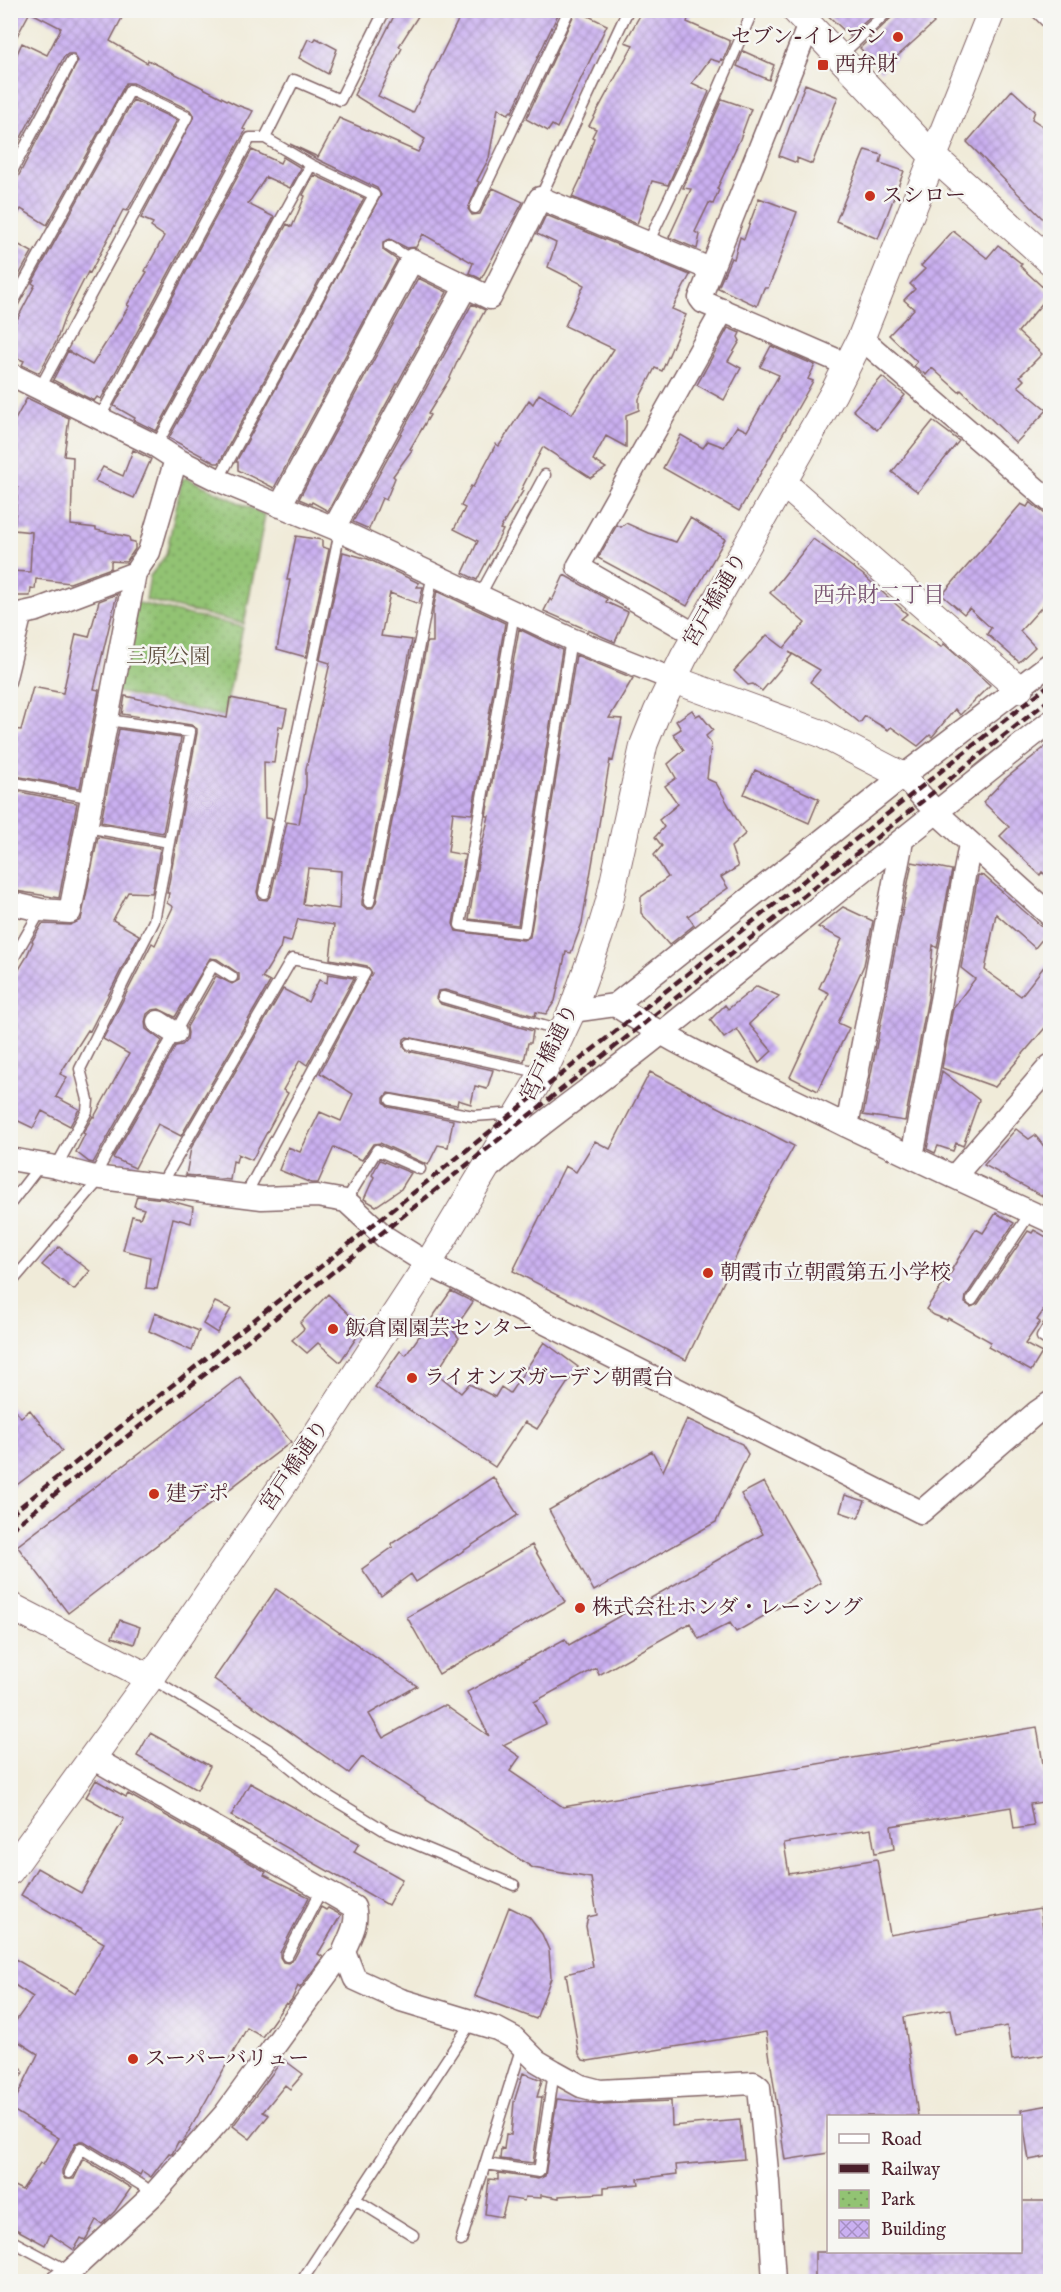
<svg xmlns="http://www.w3.org/2000/svg" width="1061" height="2292" viewBox="0 0 1061 2292" font-family="'IM FELL English','Noto Serif JP',serif">
	<defs>
		<pattern id="park-dots" width="8" height="8" patternUnits="userSpaceOnUse" patternTransform="scale(1.5)"><rect width="8" height="8" fill="#92c373"/><path d="M2 2h.1M6 6h.1" fill="none" stroke="#799e5f" stroke-width="1.8" stroke-linecap="round"/></pattern>
		<pattern id="building-cross-hatch" width="8" height="8" patternUnits="userSpaceOnUse" patternTransform="scale(1.5)"><rect width="8" height="8" fill="#cab0f1"/><path d="M0 0l8 8M0 8l8-8" fill="none" stroke="#a68fc3"/></pattern>
	</defs>
	<rect width="100%" height="100%" fill="#f6f6f2"/>
	<filter id="ink" filterUnits="userSpaceOnUse"><feTurbulence type="fractalNoise" baseFrequency=".0167" numOctaves="2"/><feDisplacementMap in="SourceGraphic" scale="12" xChannelSelector="R" yChannelSelector="G"/><feConvolveMatrix kernelMatrix="1 2 1 2 8 2 1 2 1" color-interpolation-filters="sRGB"/></filter>
	<filter id="wash" filterUnits="userSpaceOnUse"><feTurbulence type="fractalNoise" baseFrequency=".008" numOctaves="4" result="noise"/><feDisplacementMap in="SourceGraphic" scale="24" xChannelSelector="R" yChannelSelector="G"/><feGaussianBlur stdDeviation="1.35" result="paint"/><feColorMatrix in="noise" values="0 0 0 0 0 0 0 0 0 0 0 0 0 0 0 0 0 1.4 0 .05"/><feComposite in="paint" operator="in"/></filter>
	<g filter="url(#wash)">
		<rect width="100%" height="100%" fill="#f0ebd9"/>
		<path fill="url(#park-dots)" stroke="#6e714f" stroke-width="1.5" d="M187 478 265 515 244 624 146 600 150 576 166 555 182 479Z
			M130 601 243 627 224 716 112 691Z"/>
		<g id="blocks">
			<path fill="url(#building-cross-hatch)" fill-rule="evenodd" d="M10 10H126L110 41 147 63 148 60 237 105 253 111 243 129 246 130 242 137 101 399 97 397 94 401 53 380 68 351 92 365 129 306 127 305 147 272 145 271 164 236 151 227 153 223 141 218 194 116 190 110 133 83H126L47 225 21 209 10 229V182L17 179 78 61 74 54H68L64 57 10 158V69L22 43 47 55 61 28 30 12 10 49Z
				M397 10H422L399 46 402 48 378 96 413 113 463 10H560L512 112 511 111 508 114 498 108 489 158 477 181 479 182 468 209 472 215 480 214 493 188 523 202 481 279 469 273 473 263 423 234 416 247 407 248 390 239 383 242V250L397 260 274 488 238 470V462H236L381 195 377 188 315 158 290 144 318 157 339 118 418 152 425 139 354 95Z
				M576 10 607 25 557 128 552 125 548 131 526 119Z
				M643 10H691L687 22 730 41V44L723 60 721 59 720 62 710 59 692 83 709 91 708 94 668 185 652 181 637 224 572 197 581 178 594 138 592 137 596 129 589 126 633 45 625 42Z
				M822 10H878L850 36Z
				M896 10H923L934 23 881 71 860 48 894 15Z
				M316 38 337 49 328 74 299 58 308 39 314 41Z
				M743 51 774 65 769 80 737 66Z
				M805 84 838 97 812 164 797 158V163L779 156Z
				M1012 90 1035 111 1032 119 1050 131V226L967 142Z
				M722 99 751 109 740 139 717 189 719 190 713 204 709 203 695 232 700 235 697 249 669 237 691 189 683 188Z
				M133 100 177 120 127 211 123 210 90 273 88 272 64 319 56 342 39 373 22 365 24 361 10 355V333L35 285 32 283Z
				M252 150 280 163 283 157 301 168 290 188 266 177 248 204 274 217 156 431 134 420 135 418 114 406Z
				M865 150 882 155 880 163 904 171 878 239 836 221Z
				M314 175 364 198 219 463H215L169 438 287 224 292 227 305 196 303 195Z
				M759 198 797 212 775 272 768 288H764L757 306 718 288 731 258 734 259 740 237 744 239Z
				M546 215 690 275 672 309 686 315 662 371 655 368 639 399V410L626 415V447L606 436 593 460 606 468 591 478 543 447 521 490 523 491 500 529 503 530 477 580 463 573 478 541 454 529 465 508 461 506 471 486 473 487 496 444 499 446 529 400 533 404 539 394 572 414 614 349 565 326 584 285 548 267 556 243 537 234Z
				M953 231 987 258 998 245 1022 264 1020 266 1050 294 1018 332 1042 354 1020 376 1024 380 1018 386 1047 410 1016 443 961 390 959 392 932 368 926 375 914 366 917 362 889 335 914 309 904 300 915 289 910 284 925 269 921 266Z
				M10 240 32 252 19 275 10 270Z
				M418 278 447 292 328 511 312 502 311 504 299 499Z
				M472 304 485 310 458 360 449 380 428 414 430 415 410 449 412 450 393 476 395 478 386 500 382 498 369 529 353 522Z
				M728 328 740 333 738 337 740 341 728 361 741 368 724 400 697 385Z
				M771 346 815 365 808 379 813 381 739 511 663 468 681 435 703 448 708 441 724 447 737 426 747 431 779 375 760 367Z
				M882 377 905 395 877 430 853 410Z
				M27 398 69 418 64 456 73 457 71 525 96 528V530L129 537 130 541 135 542V549L126 562 111 561V568L70 583 36 579 35 589 31 588 30 596H10V571L30 572 32 532 14 530 18 488 10 484V429Z
				M933 421 959 441 918 492 892 472Z
				M133 450 151 459 134 498 95 481 103 467 123 476Z
				M1030 502 1050 518V598L1020 631 1035 647 1019 662 987 634 991 628 969 608 964 614 942 595 1021 504 1027 507Z
				M690 518 725 539 687 606 598 558 617 525 621 527 626 523 648 533 676 542Z
				M296 536 322 540V547L329 549 306 657 277 649 290 580H287Z
				M813 539 862 574 907 614 901 619 941 647 944 644 990 685 960 715 955 709 932 737 930 735 918 746 891 727 888 730 865 716 860 723 810 682 820 670 789 652 792 655 762 691 753 684 748 685 734 671 767 635 784 648 805 623 770 593Z
				M343 552 368 559 419 583 417 587H423L419 604 390 593 381 636 412 640 362 901V905L367 909H372L376 903 427 642H433V610L437 591 505 623 472 814 453 812 448 852 465 855 453 924 456 931 523 940 530 937 576 655 633 678 609 718 622 719 613 761 610 760 582 923 571 953 566 952 555 1001 546 1014 536 1012 535 1016 445 990 438 991 436 998 441 1004 533 1031 531 1043H528L524 1061 407 1037 404 1039 403 1046 408 1051 493 1070 487 1089 475 1086 471 1104 458 1100 457 1105 388 1093 384 1098V1102L389 1107 453 1120 448 1147 438 1145 428 1165 380 1143 373 1144 362 1160 334 1147 318 1183H311L279 1170 288 1147 300 1152 320 1112 341 1121 353 1094 320 1073 372 973 367 966 330 959 334 925 298 919 291 942 282 940 280 949 262 978 270 982 181 1136 158 1124 135 1168 113 1158 176 1046 182 1045 187 1040 188 1033 187 1027 216 976 232 984 239 980V974L217 959 210 958 175 1017 159 1009 152 1010 147 1014 145 1022 146 1029 162 1041 93 1163 89 1162 76 1152 85 1134 83 1133 93 1116 94 1117 129 1054 103 1039 152 943 155 945 173 907 167 903 169 893H167L197 733V729L191 725 122 714 125 696 227 718 230 698 287 709 283 727 279 726 274 763 264 762 265 818 272 819 257 892 259 899 267 900 271 895 287 822 299 824 306 786V769L330 663 320 660ZM308 868 341 871 339 909 303 904Z
				M564 575 607 599 606 602 628 612 615 642 544 611 550 599 552 601Z
				M117 594 94 689 99 690 80 788 10 775 12 729 21 730 33 687 63 693 76 634 89 637 99 601Z
				M519 629 562 650 518 925 469 919 479 857 489 816H486Z
				M692 710 696 716 700 714 713 730 706 736 711 744 707 779 716 783 745 834 731 847 738 867 721 877 728 888 688 916 694 925 669 945 641 913V897L668 877 654 855 662 846 655 837 664 827 659 820 678 804 665 786 676 778 668 764 684 750 673 734 681 729 676 721Z
				M119 729 181 738 163 833 101 822Z
				M1050 743V879L1042 872 1040 875 1000 836 1009 827 983 802 1005 779Z
				M755 770 819 799 809 823 744 794Z
				M10 790 77 803 59 898 10 890Z
				M98 837 160 848 152 893 128 892 113 920 139 935 90 1031 88 1030 60 1074 67 1077 56 1097 79 1109 70 1126 42 1111 33 1128 10 1117V984L26 958 33 942 32 941 42 924 70 925 81 920Z
				M912 862 952 870 937 948 933 945 928 998 905 1121 863 1115Z
				M978 875 984 876 1048 932 1035 948 996 914 985 970 1021 996 1050 959V1022L995 1087 942 1068 953 1008 975 979 961 968Z
				M843 907 873 921 864 965 838 1023 849 1028 818 1091 790 1077 829 993 819 988 842 939 818 927Z
				M328 974 354 978 307 1065 300 1060 283 1090 288 1093 252 1160 238 1154 236 1162 233 1161 230 1180 186 1175 191 1148 283 989 308 1002 319 980 327 983Z
				M757 986 779 996 749 1024 772 1051 759 1063 737 1029 724 1038 710 1020 725 1005 728 1009Z
				M942 1071 979 1100 963 1146 956 1143 953 1151 938 1146 935 1153 927 1149Z
				M650 1072 794 1146 758 1211 686 1360 513 1271 565 1166 576 1172 595 1141 610 1149Z
				M1016 1129 1029 1139 1035 1135 1050 1154V1200L984 1165Z
				M380 1160 411 1173 401 1189 376 1206 364 1199 374 1177 372 1175Z
				M137 1196 164 1199 193 1207 191 1223 173 1218 157 1289 146 1288 150 1257 123 1250 132 1216 140 1218 144 1209 134 1206Z
				M996 1213 1014 1223 966 1296 965 1303 971 1307 978 1304 1028 1231 1032 1233 1034 1230 1050 1239V1301L1037 1320 1040 1322 1025 1344 1042 1353 1031 1371 988 1347 991 1342 948 1318 947 1320 934 1315 926 1309 953 1270 952 1269 976 1229 983 1233Z
				M59 1247 90 1271 74 1290 42 1265Z
				M451 1291 473 1302 453 1331 459 1338 436 1373 461 1393 469 1384 495 1397 501 1387 510 1393 544 1342 578 1367 537 1429 525 1422 495 1467 375 1387 400 1351 406 1355Z
				M328 1294 363 1328 340 1362 318 1343 307 1353 292 1340 304 1329 300 1323 304 1319Z
				M215 1302 231 1309 217 1333 203 1324Z
				M155 1313 199 1331 192 1351 149 1331Z
				M240 1377 291 1442 68 1613 17 1546Z
				M10 1406 21 1417 30 1410 62 1451 10 1490Z
				M687 1419 742 1444 748 1454 716 1522 594 1591 549 1510 652 1451 663 1471Z
				M493 1477 518 1515 416 1582 411 1574 381 1596 362 1569 393 1547 391 1544Z
				M764 1482 821 1583 736 1632 730 1623 699 1639 690 1623 599 1675 596 1668 534 1702 546 1724 503 1745 520 1757 510 1771 563 1807 1037 1727 1049 1801 1030 1804 1034 1826 1014 1829 1011 1807 891 1826 894 1849 875 1853 871 1829 784 1843 789 1874 877 1859 890 1935 1040 1909 1050 1974V2054L1012 2060 1007 2026 956 2035 951 2009 904 2017 918 2116H828V2153L785 2160 766 2032 588 2061 583 2060 579 2054 566 1974 593 1967 586 1926 588 1917 597 1915 591 1878 533 1868 362 1757 349 1773 214 1679 276 1589 417 1686 369 1714 383 1738 442 1706H446L489 1736 467 1692 565 1639 569 1645 763 1534 741 1494Z
				M845 1495 865 1501 858 1518 840 1512Z
				M532 1545 565 1602 439 1674 407 1617Z
				M120 1620 140 1627 134 1644 112 1637Z
				M150 1733 210 1766 197 1790 137 1756Z
				M96 1780 126 1797 128 1794 266 1872 264 1875 309 1897 280 1953V1957L283 1962 288 1963 294 1959 321 1907 326 1910 328 1908 341 1915 318 1954 323 1957 300 1988 298 1986 292 1999 288 2004 286 2003 262 2037 247 2028 185 2138 181 2143 178 2142 172 2154 169 2153 151 2177 142 2171 140 2175 84 2141H80L75 2144 62 2170V2174L65 2179H74L84 2159 131 2188 115 2211 102 2224 96 2220 87 2237 85 2240 81 2238 74 2250 50 2234 45 2245 10 2226V2184L22 2190 40 2163 43 2165 59 2138 11 2109 38 2054 10 2036V2029L33 1997 10 1982V1956L75 1994 104 1943 21 1895 37 1868 81 1893 124 1819 86 1797Z
				M250 1783 359 1843 354 1852 402 1879 388 1905 231 1816Z
				M509 1907 529 1917 542 1934 549 1950 551 1978 536 2019 475 1996Z
				M283 2059 303 2074 290 2089 285 2085 263 2112 269 2115 250 2139 233 2126Z
				M523 2073 542 2080 537 2097H542L533 2163 500 2159 501 2148 504 2149 506 2134 511 2135 514 2102Z
				M557 2099 601 2104 671 2101 672 2126 740 2120 744 2159 676 2165 677 2174 638 2179 639 2184 604 2187V2193L559 2196V2198L541 2195V2198L525 2197 524 2201 507 2198 502 2217 485 2214 489 2179 498 2180V2173L538 2179 545 2176Z
				M1050 2105V2156L1029 2160 1021 2110Z
				M1020 2201H1050V2282H815V2252H1020Z"/>
		</g>
	</g>
	<g filter="url(#ink)">
		<use href="#blocks" fill-opacity="0" stroke="#846668" stroke-width="1.5"/>
		<g fill="none" stroke-linecap="round" stroke-linejoin="round">
			<defs>
				<path id="service" d="M839 57 889 10
					M265 138 294 80 340 100 385 10
					M10 175 71 61
					M540 198 628 10
					M475 208 569 10
					M648 243 688 159 753 10
					M389 246 412 260
					M10 308 130 90 187 117 40 388
					M99 419 250 138H265L311 165 374 195 218 480
					M156 446 311 165
					M480 595 545 475
					M514 613 460 925 524 933 571 639
					M10 682 27 613
					M10 782 93 798
					M87 827 169 842 190 732 108 720
					M264 893 340 531
					M369 902 433 573
					M10 964 41 910
					M443 997 550 1028 561 1033
					M410 1044 543 1073
					M391 1100 473 1116 517 1113
					M56 1167 87 1111 88 1100 80 1069 154 921 169 842
					M161 1185 292 959 365 973 245 1196
					M346 1201 377 1150 420 1169
					M10 1204 41 1164
					M10 1284 94 1186V1177L213 965 232 977
					M972 1300 1031 1212
					M1050 1323 1042 1337 1050 1342
					M151 1678 269 1750 320 1791 387 1832 514 1885
					M287 1956 322 1889
					M10 2068 17 2072
					M486 2164 539 2172 554 2071
					M69 2173 81 2148 143 2186 153 2195
					M355 2199 413 2235
					M10 2240 70 2272
					M461 2241 522 2046
					M301 2282 472 2021"/>
				<path id="minor" d="M1043 10 1050 17
					M808 27 700 298 703 302 848 365
					M861 338 1050 501
					M10 374 156 446 176 459 218 480 334 528 571 639 672 679
					M280 506 412 260 490 298 540 198 710 269
					M334 528 466 286
					M10 616 37 610 135 573
					M696 635 578 567 723 310
					M903 776 936 812 1050 915
					M902 841 847 1126 954 1177
					M10 903 41 910 70 912 135 573 149 552 176 459
					M615 1005C688 1053 769 1087 847 1126
					M572 1011 615 1005 903 776 1050 664
					M158 1022 175 1033
					M1050 1066 954 1177 1050 1221
					M912 1157 970 844
					M10 1159 56 1167 94 1177 262 1198 317 1196 346 1201 385 1237 428 1264 921 1512 1037 1412 1050 1403
					M492 1165C547 1117 608 1077 664 1031 793 928 920 824 1050 722
					M93 1758 354 1907C359 1923 350 1936 344 1951L355 1979 401 2000 497 2029 514 2038 537 2061 554 2071 581 2086 600 2091 754 2083 759 2087 768 2182 774 2282
					M56 2282 70 2272 153 2195 225 2114 337 1960 345 1957"/>
				<path id="tertiary" d="M795 10 934 157 1050 261
					M783 483 1019 689
					M672 679 820 733 903 776
					M10 1606 150 1678
					M10 1871 150 1678 291 1473 428 1264 543 1073 572 1011 599 936 609 903 644 744 657 712 684 657 834 392 861 338 992 10"/>
			</defs>
			<use href="#service" stroke="#846668" stroke-width="13"/>
			<use href="#minor" stroke="#846668" stroke-width="25"/>
			<use href="#tertiary" stroke="#846668" stroke-width="29"/>
			<use href="#service" stroke="#fff" stroke-width="10"/>
			<use href="#minor" stroke="#fff" stroke-width="22"/>
			<use href="#tertiary" stroke="#fff" stroke-width="27"/>
			<path stroke="#4a1f2b" stroke-width="4.5" stroke-dasharray="9 4.5" stroke-linecap="butt" d="M10 1515 1050 684
				M10 1530 1050 699"/>
		</g>
	</g>
	<g fill="#c8321e" stroke="#f6f6f2" stroke-width="2">
		<circle cx="898" cy="37" r="6"/>
		<rect x="817" y="59" width="12" height="12" rx="3"/>
		<circle cx="870" cy="196" r="6"/>
		<circle cx="708" cy="1273" r="6"/>
		<circle cx="333" cy="1329" r="6"/>
		<circle cx="412" cy="1378" r="6"/>
		<circle cx="154" cy="1494" r="6"/>
		<circle cx="580" cy="1608" r="6"/>
		<circle cx="133" cy="2059" r="6"/>
	</g>
	<g text-anchor="middle" dominant-baseline="central" stroke-width="5" stroke-linejoin="round" paint-order="stroke">
		<g font-size="21" fill="#4a1f2b" stroke="#f6f6f2" text-anchor="start">
			<text x="886" y="37" text-anchor="end">セブン-イレブン</text>
			<text x="835" y="65">西弁財</text>
			<text x="882" y="196">スシロー</text>
			<text x="720" y="1273">朝霞市立朝霞第五小学校</text>
			<text x="345" y="1329">飯倉園園芸センター</text>
			<text x="424" y="1378">ライオンズガーデン朝霞台</text>
			<text x="166" y="1494">建デポ</text>
			<text x="592" y="1608">株式会社ホンダ・レーシング</text>
			<text x="145" y="2059">スーパーバリュー</text>
		</g>
		<g font-size="21" fill="#4a1f2b" stroke="#f6f6f2">
			<text transform="translate(716 600) rotate(-60)">宮戸橋通り</text>
			<text transform="translate(550 1053) rotate(-64)">宮戸橋通り</text>
			<text transform="translate(295 1466) rotate(-56)">宮戸橋通り</text>
		</g>
		<g font-size="21" fill="#605041" stroke="#f6f6f2">
			<text x="168" y="657">三原公園</text>
		</g>
		<g font-size="22" fill="#775270" stroke="#f6f6f2">
			<text x="879" y="596">西弁財二丁目</text>
		</g>
	</g>
	<rect width="1061" height="2292" fill="none" stroke="#f6f6f2" stroke-width="36"/>
	<rect x="827" y="2115" width="195" height="138" fill="#f6f6f2" stroke="#b1a0a2" stroke-width="1.5"/>
	<rect x="839" y="2134" width="30" height="9" fill="#ffffff" stroke="#b1a0a2" stroke-width="1.5"/>
	<text x="881" y="2145" font-size="18" fill="#4a1f2b">Road</text>
	<rect x="839" y="2164" width="30" height="9" fill="#4a1f2b" stroke="#b1a0a2" stroke-width="1.5"/>
	<text x="881" y="2175" font-size="18" fill="#4a1f2b">Railway</text>
	<rect x="839" y="2190" width="30" height="18" fill="url(#park-dots)" stroke="#b1a0a2" stroke-width="1.5"/>
	<text x="881" y="2205" font-size="18" fill="#4a1f2b">Park</text>
	<rect x="839" y="2220" width="30" height="18" fill="url(#building-cross-hatch)" stroke="#b1a0a2" stroke-width="1.5"/>
	<text x="881" y="2235" font-size="18" fill="#4a1f2b">Building</text>
</svg>
